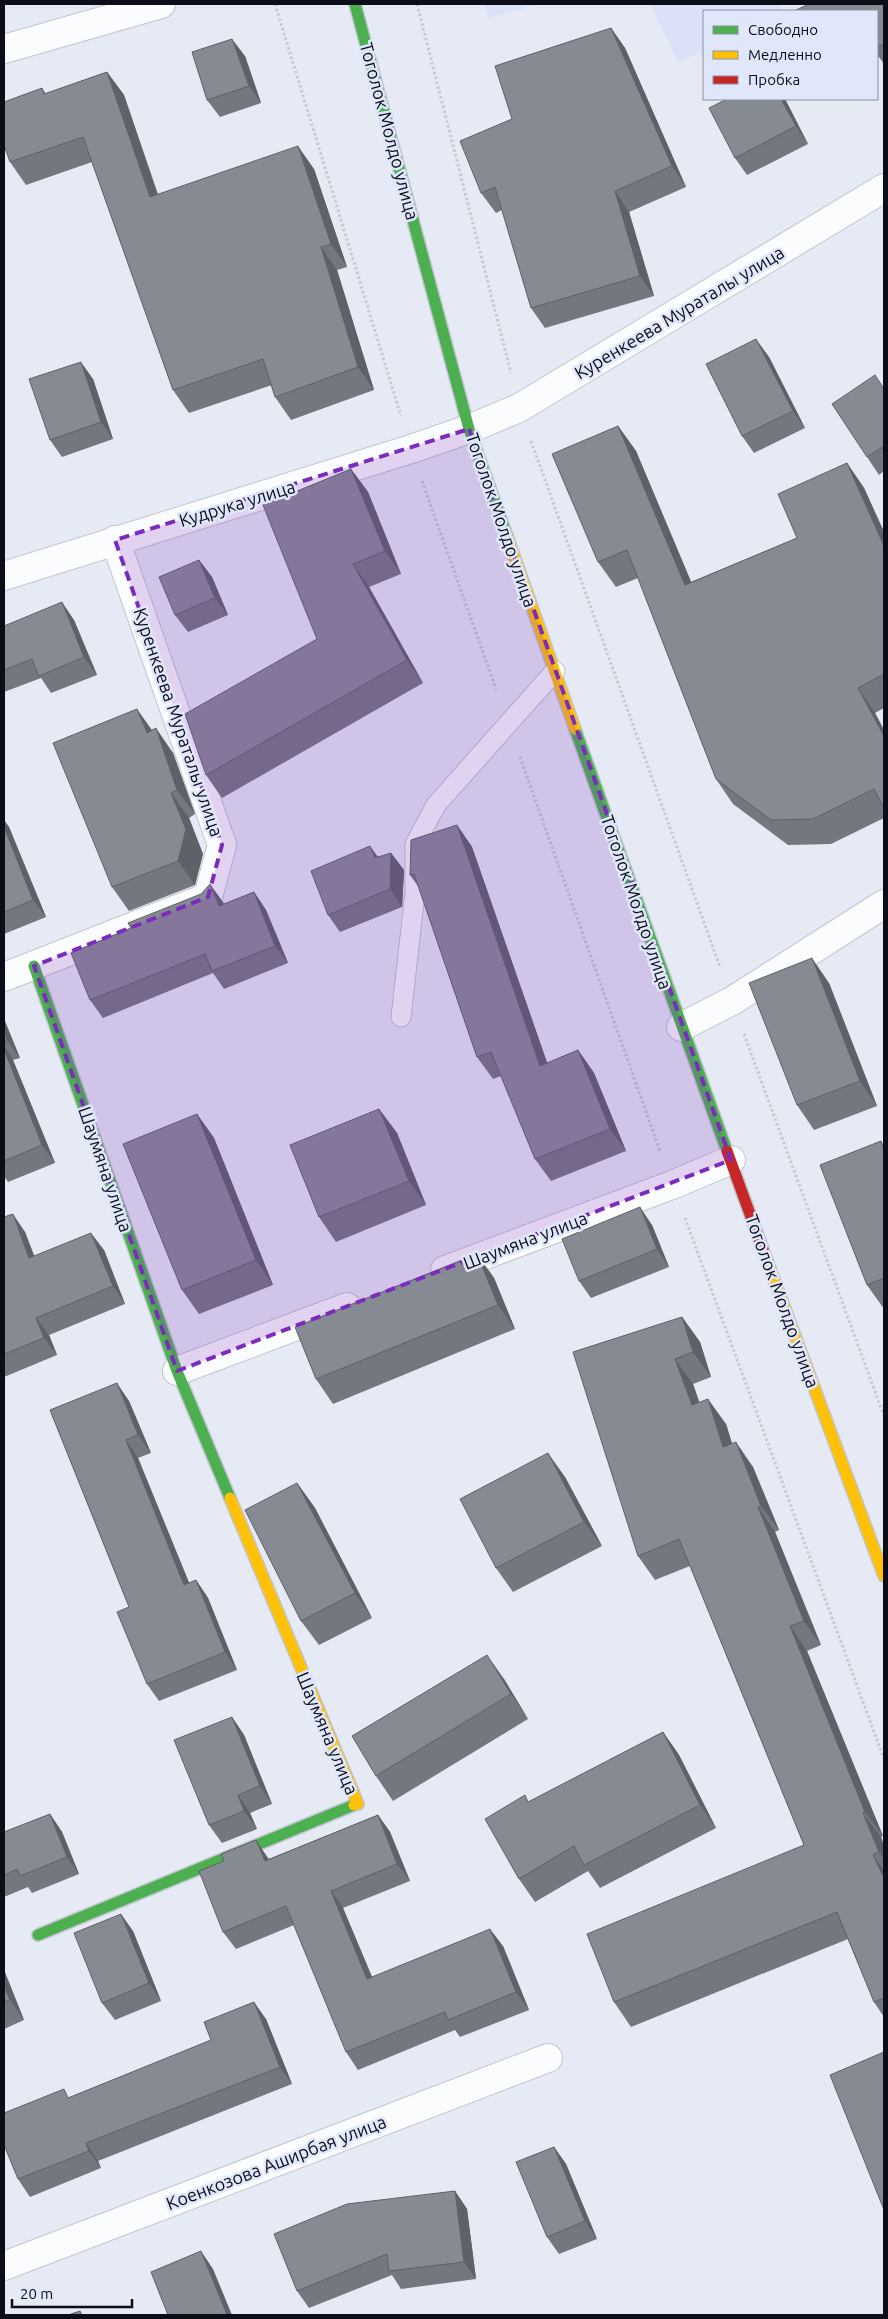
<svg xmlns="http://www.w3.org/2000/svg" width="888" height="2319" viewBox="0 0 888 2319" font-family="Ubuntu,sans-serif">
	<rect width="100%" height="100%" fill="#e6eaf4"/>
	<path fill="#dbe2f8" d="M484 4H538L489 18Z
		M650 4H779L782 11H704V51L678 62Z"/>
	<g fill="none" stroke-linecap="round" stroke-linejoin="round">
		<defs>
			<path id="lane" d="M401 1017 415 893V844L436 805 555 671"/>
			<path id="street" d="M4 49 161 4
				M4 576 411 449 469 429 519 408 884 188
				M4 977 208 897 222 845 115 540
				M681 1027 732 1001 884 904
				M445 1270 672 1185 731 1160
				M177 1371 347 1307
				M4 2266 548 2058"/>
			<path id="fast" d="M355 4 469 429 507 536
				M575 729 727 1151
				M34 966 177 1371 230 1498
				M38 1935 354 1805"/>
			<path id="slow" d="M507 536 575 729
				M766 1258 884 1576
				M230 1498 358 1804 354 1805"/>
			<path id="jam" d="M727 1151 766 1258"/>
		</defs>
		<use href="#lane" stroke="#c1c5cf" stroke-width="21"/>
		<use href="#street" stroke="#c1c5cf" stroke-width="30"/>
		<use href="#fast" stroke="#c1c5cf" stroke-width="14"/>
		<use href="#slow" stroke="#c1c5cf" stroke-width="14"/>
		<use href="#jam" stroke="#c1c5cf" stroke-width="14"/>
		<path stroke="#cacacd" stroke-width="3" stroke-dasharray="2.5 2.5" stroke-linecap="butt" d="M275 4 401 416
			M417 4 511 373
			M531 441 720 967
			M422 481 496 689
			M520 757 660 1151
			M744 1034 884 1416
			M685 1218 884 1759"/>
		<use href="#lane" stroke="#fbfcfd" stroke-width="19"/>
		<use href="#street" stroke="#fbfcfd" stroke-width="28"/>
		<use href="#fast" stroke="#4caf50" stroke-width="11"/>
		<use href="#slow" stroke="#ffc107" stroke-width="11"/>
		<use href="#jam" stroke="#c62828" stroke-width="11"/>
	</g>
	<path fill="#73777e" d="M884 4V64L879 57 877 58V11Z
		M611 28 625 48 686 187 629 212 654 296 545 328 531 308 502 210 496 213 481 193 512 119Z
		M245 56 261 103 220 117 207 100Z
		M107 72 124 95 158 194 314 169 347 267 337 270 374 390 291 420 275 397 272 385 189 413 173 390 92 162 26 185 10 162 42 88 46 94Z
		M785 99 808 144 747 175 735 158Z
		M769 357 805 428 754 453 742 436Z
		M93 379 113 439 62 457 50 440Z
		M884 388V471L879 475 867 457Z
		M618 426 636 451 691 582 797 538 847 463 864 488 884 532V708L875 713 884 730V818L831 844 788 845 733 804 716 779 638 578 616 587 598 562Z
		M351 469 368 492 401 574 369 587 423 683 222 798 206 775 317 639Z
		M199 560 212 577 228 615 188 632 175 615Z
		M74 620 97 675 51 693 41 678 4 692V626Z
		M152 730 173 753 195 814 189 818 203 854 195 885 129 911 112 887Z
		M4 820 9 827 46 917 4 934Z
		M457 825 472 847 547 1063 578 1050 594 1073 626 1151 551 1181 535 1159 501 1076 493 1079 477 1057 418 886 410 875Z
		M391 853 404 870 402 907 340 932 328 915 378 857Z
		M254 892 266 910 288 963 224 989 213 973 103 1018 90 1000 223 902 224 904Z
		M829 983 877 1106 814 1130 797 1105Z
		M4 1019 20 1058 13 1060 55 1163 8 1182 4 1176Z
		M379 1109 397 1133 426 1205 336 1242 319 1217Z
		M197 1114 214 1138 273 1285 199 1314 182 1290Z
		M881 1141 884 1146V1309L867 1285Z
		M4 1217 25 1232 34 1256 104 1250 125 1304 49 1335 57 1355 4 1377Z
		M652 1225 669 1267 591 1298 579 1281Z
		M477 1254 494 1278 515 1329 333 1404 316 1379Z
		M682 1317 700 1342 711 1377 693 1384 699 1402 726 1424 732 1444 753 1467 779 1530 775 1532 821 1645 807 1651 883 1836 881 1837 884 1846V2017L874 2002 848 1939 631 2027 614 2002 804 1845 690 1566 655 1580 638 1556Z
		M129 1401 151 1453 138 1458 189 1583 196 1580 208 1598 237 1670 159 1701 147 1684 129 1607 50 1410Z
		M565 1477 602 1546 513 1592 496 1568Z
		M297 1483 315 1508 372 1618 319 1645 301 1621Z
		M504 1679 528 1719 393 1801 376 1776Z
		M232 1717 244 1735 272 1804 250 1813 257 1829 222 1843 209 1825Z
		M663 1732 679 1755 716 1828 600 1888 588 1871 535 1902 519 1879 529 1802Z
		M50 1814 62 1832 79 1874 32 1893 28 1887 4 1897V1832Z
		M378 1815 390 1832 410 1881 343 1908 372 1977 503 1946 529 2010 460 2037 455 2030 358 2070 346 2052 294 1925 236 1949 223 1932 224 1861 268 1858 269 1859Z
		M133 1931 161 2001 115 2020 102 2003Z
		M4 1970 24 2020 4 2029Z
		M266 2019 292 2084 98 2161 101 2168 30 2197 18 2179 70 2097Z
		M554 2147 566 2164 597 2239 559 2254 547 2237Z
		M455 2191 467 2209 476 2279 401 2289 392 2275 309 2308 297 2291Z"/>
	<path fill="#5e6167" d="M611 28 625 48 686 187 672 166Z
		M232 39 245 56 261 103 249 86Z
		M107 72 124 95 166 220 150 197Z
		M781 99H785L808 144 796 126Z
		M298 146 314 169 347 267 331 244Z
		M615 191 629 212 654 296 640 276Z
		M321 247 337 270 374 390 358 367Z
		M756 339 769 357 805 428 793 411Z
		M81 362 93 379 113 439 101 422Z
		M618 426 636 451 703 610 685 585Z
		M847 463 864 488 884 532V546Z
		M351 469 368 492 401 574 385 551Z
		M199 560 212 577 228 615 215 598Z
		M353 564 369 587 423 683 407 660Z
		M62 602 74 620 97 675 84 657Z
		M858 688 875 713 884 730V736Z
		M137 709 154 733H147Z
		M156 728 173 753 195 814 177 790Z
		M171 793 189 818 203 854 195 885 178 861Z
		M4 820 9 827 46 917 33 900 4 827Z
		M457 825 472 847 556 1088 540 1066Z
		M370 846 383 864 375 858Z
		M391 853 404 870 402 907 390 889Z
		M210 884 223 902 232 924 219 906Z
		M254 892 266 910 288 963 275 946Z
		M812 958 829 983 877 1106 860 1081Z
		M4 1019 20 1058 7 1040 4 1031Z
		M4 1046 13 1060 55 1163 42 1145 4 1049Z
		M578 1050 594 1073 626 1151 610 1129Z
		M379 1109 397 1133 426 1205 409 1181Z
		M197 1114 214 1138 273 1285 256 1260Z
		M640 1207 652 1225 669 1267 657 1249Z
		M13 1214 25 1232 42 1276 29 1258Z
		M91 1233 104 1250 125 1304 113 1286Z
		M477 1254 494 1278 515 1329 498 1305Z
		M682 1317 700 1342 711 1377 693 1352Z
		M36 1318 49 1335 57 1355 44 1338Z
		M675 1359 693 1384 709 1430 692 1405Z
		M117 1383 129 1401 151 1453 138 1435Z
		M708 1399 726 1424 741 1472 723 1447Z
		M126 1440 138 1458 197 1602 184 1585Z
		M736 1442 753 1467 779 1530 761 1506Z
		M548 1453 565 1477 602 1546 584 1522Z
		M297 1483 315 1508 372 1618 355 1593Z
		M758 1507 775 1532 821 1645 804 1621Z
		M196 1580 208 1598 237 1670 225 1652Z
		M790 1626 807 1651 883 1836 865 1812Z
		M487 1655 504 1679 528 1719 511 1694Z
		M232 1717 244 1735 272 1804 260 1786Z
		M663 1732 679 1755 716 1828 700 1805Z
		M238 1795 250 1813 257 1829 244 1811Z
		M863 1813 881 1837 884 1846V1859L879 1852Z
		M50 1814 62 1832 79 1874 67 1857Z
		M378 1815 390 1832 410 1881 397 1864Z
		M256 1840 268 1858 277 1879 265 1861Z
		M873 1855 884 1871V1878Z
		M331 1891 343 1908 380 1996 367 1979Z
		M121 1914 133 1931 161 2001 149 1983Z
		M490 1929 503 1946 529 2010 516 1992Z
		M4 1970 24 2020 10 2000 4 1985Z
		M254 2002 266 2019 292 2084 280 2067Z
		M86 2143 98 2161 101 2168 89 2151Z
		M554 2147 566 2164 597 2239 585 2221Z
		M455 2191 467 2209 476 2279 464 2262Z
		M201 2251 213 2269 232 2315H227Z"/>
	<path fill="#868a93" stroke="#5e6167" d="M809 4H884V44L877 47V11H794Z
		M611 28 672 166 615 191 640 276 531 308 495 187 481 193 460 141 512 119 495 66Z
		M232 39 249 86 207 100 192 52Z
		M107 72 150 197 298 146 331 244 321 247 358 367 275 397 263 359 173 390 83 137 10 162 4 145V102L42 88 44 94Z
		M727 99H781L796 126 735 158 709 108Z
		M756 339 793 411 742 436 706 364Z
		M81 362 101 422 50 440 29 379Z
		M875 375 884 389V446L867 457 832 404Z
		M618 426 685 585 797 538 778 494 847 463 884 546V674L858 688 884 736V808L874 789 813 819 771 820 716 779 627 550 598 562 552 454Z
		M351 469 385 551 353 564 407 660 206 775 185 714 317 639 263 505Z
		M199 560 215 598 175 615 159 577Z
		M62 602 84 657 39 676 32 659 4 670V626Z
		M137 709 147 733 156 728 177 790 171 793 186 829 178 861 112 887 53 743Z
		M457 825 540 1066 578 1050 610 1129 535 1159 491 1052 477 1057 414 874 410 875 411 840Z
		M4 827 33 900 4 912Z
		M370 846 375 858 391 853 390 889 328 915 311 871Z
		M210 884 219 906 254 892 275 946 212 971 205 954 90 1000 71 953 131 928 128 923 201 894Z
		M812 958 860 1081 797 1105 749 983Z
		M4 1031 7 1040 4 1042Z
		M4 1049 42 1145 4 1161Z
		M379 1109 409 1181 319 1217 290 1145Z
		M197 1114 256 1260 182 1290 123 1144Z
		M881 1141 884 1150V1278L867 1285 820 1165Z
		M640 1207 657 1249 579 1281 562 1239Z
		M13 1214 29 1258 91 1233 113 1286 36 1318 44 1338 4 1354V1217Z
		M477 1254 498 1305 316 1379 295 1327Z
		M682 1317 693 1352 675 1359 692 1405 708 1399 723 1447 736 1442 761 1506 758 1507 804 1621 790 1626 865 1812 863 1813 879 1852 873 1855 884 1878V1998L874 2002 837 1912 614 2002 587 1934 804 1845 679 1539 638 1556 573 1352Z
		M117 1383 138 1435 126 1440 184 1585 196 1580 225 1652 147 1684 117 1612 129 1607 50 1410Z
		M548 1453 584 1522 496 1568 460 1499Z
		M297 1483 355 1593 301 1621 245 1510Z
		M487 1655 511 1694 376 1776 352 1736Z
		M232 1717 260 1786 238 1795 244 1811 209 1825 174 1740Z
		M663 1732 700 1805 584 1865 574 1846 519 1879 485 1819 525 1795 528 1802Z
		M50 1814 67 1857 20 1876 17 1869 4 1875V1832Z
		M378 1815 397 1864 331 1891 367 1979 490 1929 516 1992 448 2020 445 2012 346 2052 286 1906 223 1932 199 1871 224 1861 221 1854 256 1840 265 1861Z
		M121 1914 149 1983 102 2003 74 1933Z
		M4 1985 10 2000 4 2002Z
		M254 2002 280 2067 86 2143 89 2151 18 2179 4 2145V2113L64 2089 68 2098 211 2040 204 2022Z
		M884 2052V2210L830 2075Z
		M554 2147 585 2221 547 2237 516 2162Z
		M455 2191 464 2262 389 2271 387 2254 297 2291 274 2234 347 2204Z
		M201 2251 227 2315H168L151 2272Z
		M80 2311 82 2315H68Z"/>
	<path fill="#7b2cbf" fill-opacity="0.2" stroke="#7b2cbf" stroke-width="4" stroke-dasharray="10 6" stroke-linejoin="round" d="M469 429 731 1160 177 1371 34 966 208 897 222 845 115 540Z"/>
	<g text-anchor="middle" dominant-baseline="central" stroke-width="5" stroke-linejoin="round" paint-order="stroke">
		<g font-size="18" fill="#0b0e18" stroke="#e0e7fa">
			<text transform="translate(390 131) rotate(75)">Тоголок Молдо улица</text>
			<text transform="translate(679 312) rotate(-31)">Куренкеева Мураталы улица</text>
			<text transform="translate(237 503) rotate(-17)">Кудрука улица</text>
			<text transform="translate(502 520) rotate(71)">Тоголок Молдо улица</text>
			<text transform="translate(179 722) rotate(71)">Куренкеева Мураталы улица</text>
			<text transform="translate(637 902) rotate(71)">Тоголок Молдо улица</text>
			<text transform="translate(106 1169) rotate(71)">Шаумяна улица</text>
			<text transform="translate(525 1240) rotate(-21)">Шаумяна улица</text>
			<text transform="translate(783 1301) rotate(70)">Тоголок Молдо улица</text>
			<text transform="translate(328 1733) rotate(67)">Шаумяна улица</text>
			<text transform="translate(276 2162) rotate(-21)">Коенкозова Аширбая улица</text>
		</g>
	</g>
	<rect width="888" height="2319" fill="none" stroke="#0b0e18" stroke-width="10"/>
	<rect x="703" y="10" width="175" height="90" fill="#e0e7fa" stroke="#8b90a0"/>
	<rect x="713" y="26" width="25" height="8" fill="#4caf50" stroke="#8b90a0"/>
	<text x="748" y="35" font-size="15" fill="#0b0e18">Свободно</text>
	<rect x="713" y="51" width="25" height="8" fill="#ffc107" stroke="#8b90a0"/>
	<text x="748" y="60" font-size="15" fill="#0b0e18">Медленно</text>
	<rect x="713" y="76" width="25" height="8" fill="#c62828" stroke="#8b90a0"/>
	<text x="748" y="85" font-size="15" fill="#0b0e18">Пробка</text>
	<path d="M12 2299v8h120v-8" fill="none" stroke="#0b0e18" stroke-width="2.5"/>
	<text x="20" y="2299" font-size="15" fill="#0b0e18" stroke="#e0e7fa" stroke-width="4" paint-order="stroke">20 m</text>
</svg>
